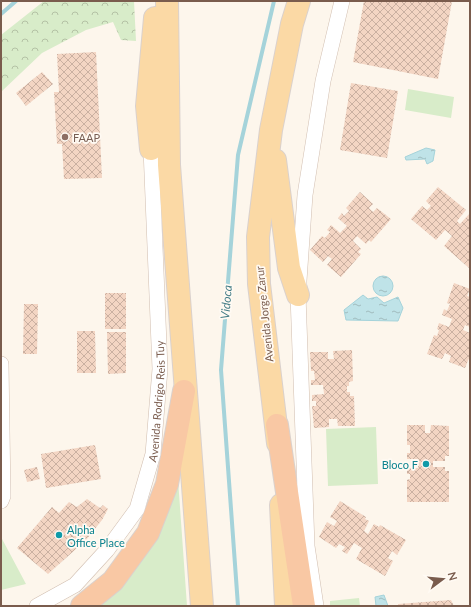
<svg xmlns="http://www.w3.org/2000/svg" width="471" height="607" viewBox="0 0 471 607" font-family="Lato,sans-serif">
	<defs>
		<pattern id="forest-crowns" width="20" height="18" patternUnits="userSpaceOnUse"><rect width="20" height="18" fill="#d8ecc9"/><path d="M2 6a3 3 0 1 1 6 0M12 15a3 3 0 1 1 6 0" fill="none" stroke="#b4c2a5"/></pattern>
		<pattern id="water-ripples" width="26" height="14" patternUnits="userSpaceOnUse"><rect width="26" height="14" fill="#bfe3e8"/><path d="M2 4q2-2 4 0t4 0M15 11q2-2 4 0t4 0" fill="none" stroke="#a0bbbe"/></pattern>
		<pattern id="building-cross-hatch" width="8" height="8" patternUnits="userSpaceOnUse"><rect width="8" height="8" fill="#f3d5c3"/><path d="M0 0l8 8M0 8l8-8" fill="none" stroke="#cab0a1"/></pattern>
	</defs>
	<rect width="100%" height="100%" fill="#fdf6ec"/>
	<path fill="#d8ecc9" d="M408 89 454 97 451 118 405 110Z
		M376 427 378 484 328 486 326 429Z
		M177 465 187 606H89L95 603Z
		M1 537 26 584 1 590Z
		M359 598 360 606H330V601Z"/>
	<path fill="url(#forest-crowns)" d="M44 1H134L136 41 121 40 113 22 86 30 42 53 1 92V35Z"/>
	<path fill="url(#water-ripples)" stroke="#a5d3da" d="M426 148 435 150 433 161 427 164 425 159 406 160 405 157Z
		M373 286a10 10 0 1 1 20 0a10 10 0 1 1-20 0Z
		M363 295 368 299 377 297 384 303 398 297 403 308 398 321 346 320 344 310Z
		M384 595 388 606H376L375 597Z"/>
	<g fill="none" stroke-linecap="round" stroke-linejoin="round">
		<path stroke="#a5d3da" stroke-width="4" d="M1 14 16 1
			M238 606 221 370 238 155 274 1"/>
	</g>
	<path fill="url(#building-cross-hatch)" d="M364 1H452L438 79 353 62Z
		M96 52 102 178 64 179 62 144H57L54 92H59L57 54Z
		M42 72 53 84 26 106 16 93Z
		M351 83 398 91 387 158 340 150Z
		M438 187 466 210 457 221 460 224 470 213 469 268 444 246 452 236 445 230 436 240 411 219 422 206 427 210 431 206 426 201Z
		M360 192 373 204 369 208 373 212 377 208 391 219 371 242 369 240 366 244 357 236 353 241 361 249 358 252 361 254 341 277 327 265 332 259 328 256 323 262 310 250 322 236 325 238 330 232 327 230 331 225 340 233 347 226 338 218 342 213 344 216 349 211 346 208Z
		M454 283 470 289 467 296 470 297V327L465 325 463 330 470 333V356L465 368 449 362 451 356 445 353 442 359 427 354 434 335 437 336 439 330 437 329 439 323 449 327 452 319 442 315 444 309 447 311 450 304 447 303Z
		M105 293H126V329H105Z
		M24 304H38L37 354H23Z
		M77 331H95L96 373H77Z
		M107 332H126V373L108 374Z
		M352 350 353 381 349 382V386H347V392H350V396H354L355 426H338L337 419H329V427L314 428 312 406H316V401H312V395L324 394 323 385H311V380H315L314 371H311L310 352H328V359H334L333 351Z
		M407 425H425V433H430L431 425 449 426V456H445V461H433V467H445V471H449V502H407V480L410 479V474H407V468H418V459H407V453H410V445H407Z
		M95 445 101 479 46 488 41 454Z
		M37 467 40 479 27 482 24 470Z
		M87 499 100 508 103 505 108 509 102 520 86 540 48 574 17 548 52 507 59 513 69 502 77 507Z
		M340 501 366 517 365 519 369 521 364 531 368 534 374 524 379 527 380 525 406 540 397 555 392 551 388 558 393 561 385 576 356 559 362 548 354 543 347 554 342 551 345 547 339 544 336 548 319 537 327 522 334 526 337 521 330 517Z
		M451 600 454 606H398V604Z"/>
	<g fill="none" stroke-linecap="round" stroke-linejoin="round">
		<defs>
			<g id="minor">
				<path d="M1 364 3 496 1 501"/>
				<path id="s1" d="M37 606 75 585 107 550 137 509 153 454 160 369 151 149"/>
				<path d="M316 606 307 546 298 295 305 195 323 81 342 1"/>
			</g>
			<path id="primary" d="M167 1 169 165 202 606
				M151 149 147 106 155 18
				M275 160 289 268 298 295
				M278 443 259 284 258 237 271 130 292 24 299 1
				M281 505 286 606"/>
			<path id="trunk" d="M277 425 304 606
				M82 606 113 581 148 533 167 484 184 391"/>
		</defs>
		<use href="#minor" stroke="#d1beb0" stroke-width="16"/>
		<use href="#primary" stroke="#dad1cd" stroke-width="24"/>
		<use href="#trunk" stroke="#dad1cd" stroke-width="24"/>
		<use href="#minor" stroke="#fff" stroke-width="15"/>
		<use href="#primary" stroke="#fbd9a5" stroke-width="22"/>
		<use href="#trunk" stroke="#f9c8a4" stroke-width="22"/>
	</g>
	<circle fill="#8d6e63" stroke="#fffaf3" stroke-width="1.5" cx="65" cy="137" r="4"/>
	<g fill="#0f9aa8" stroke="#fffaf3" stroke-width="1.5">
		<circle cx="426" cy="464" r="4"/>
		<circle cx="59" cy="535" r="4"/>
	</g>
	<g text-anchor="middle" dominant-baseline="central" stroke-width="3.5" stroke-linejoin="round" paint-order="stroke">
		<g font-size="11" fill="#785e54" stroke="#fffaf3" text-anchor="start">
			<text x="73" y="137">FAAP</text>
		</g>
		<g font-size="11" fill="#7a5c4d" stroke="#fffaf3">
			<text transform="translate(264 314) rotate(-96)">Avenida Jorge Zarur</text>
			<text stroke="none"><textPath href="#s1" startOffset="252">Avenida Rodrigo Reis Tuy</textPath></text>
		</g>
		<g font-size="11" fill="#0d838f" stroke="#fffaf3" text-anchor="end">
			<text x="418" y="464">Bloco F</text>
			<text x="67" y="529" text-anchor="start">Alpha<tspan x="67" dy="13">Office Place</tspan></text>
		</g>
		<g font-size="12" font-style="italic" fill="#437c86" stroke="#fffaf3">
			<text transform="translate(226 302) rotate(-85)">Vidoca</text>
		</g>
	</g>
	<rect width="471" height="607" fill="none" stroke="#7a5c4d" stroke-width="4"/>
	<g transform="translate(443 579) rotate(74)" stroke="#fffaf3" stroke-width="3" paint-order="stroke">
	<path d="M0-3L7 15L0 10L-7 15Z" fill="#7a5c4d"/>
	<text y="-6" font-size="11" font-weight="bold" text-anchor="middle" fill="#7a5c4d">N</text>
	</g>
</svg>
